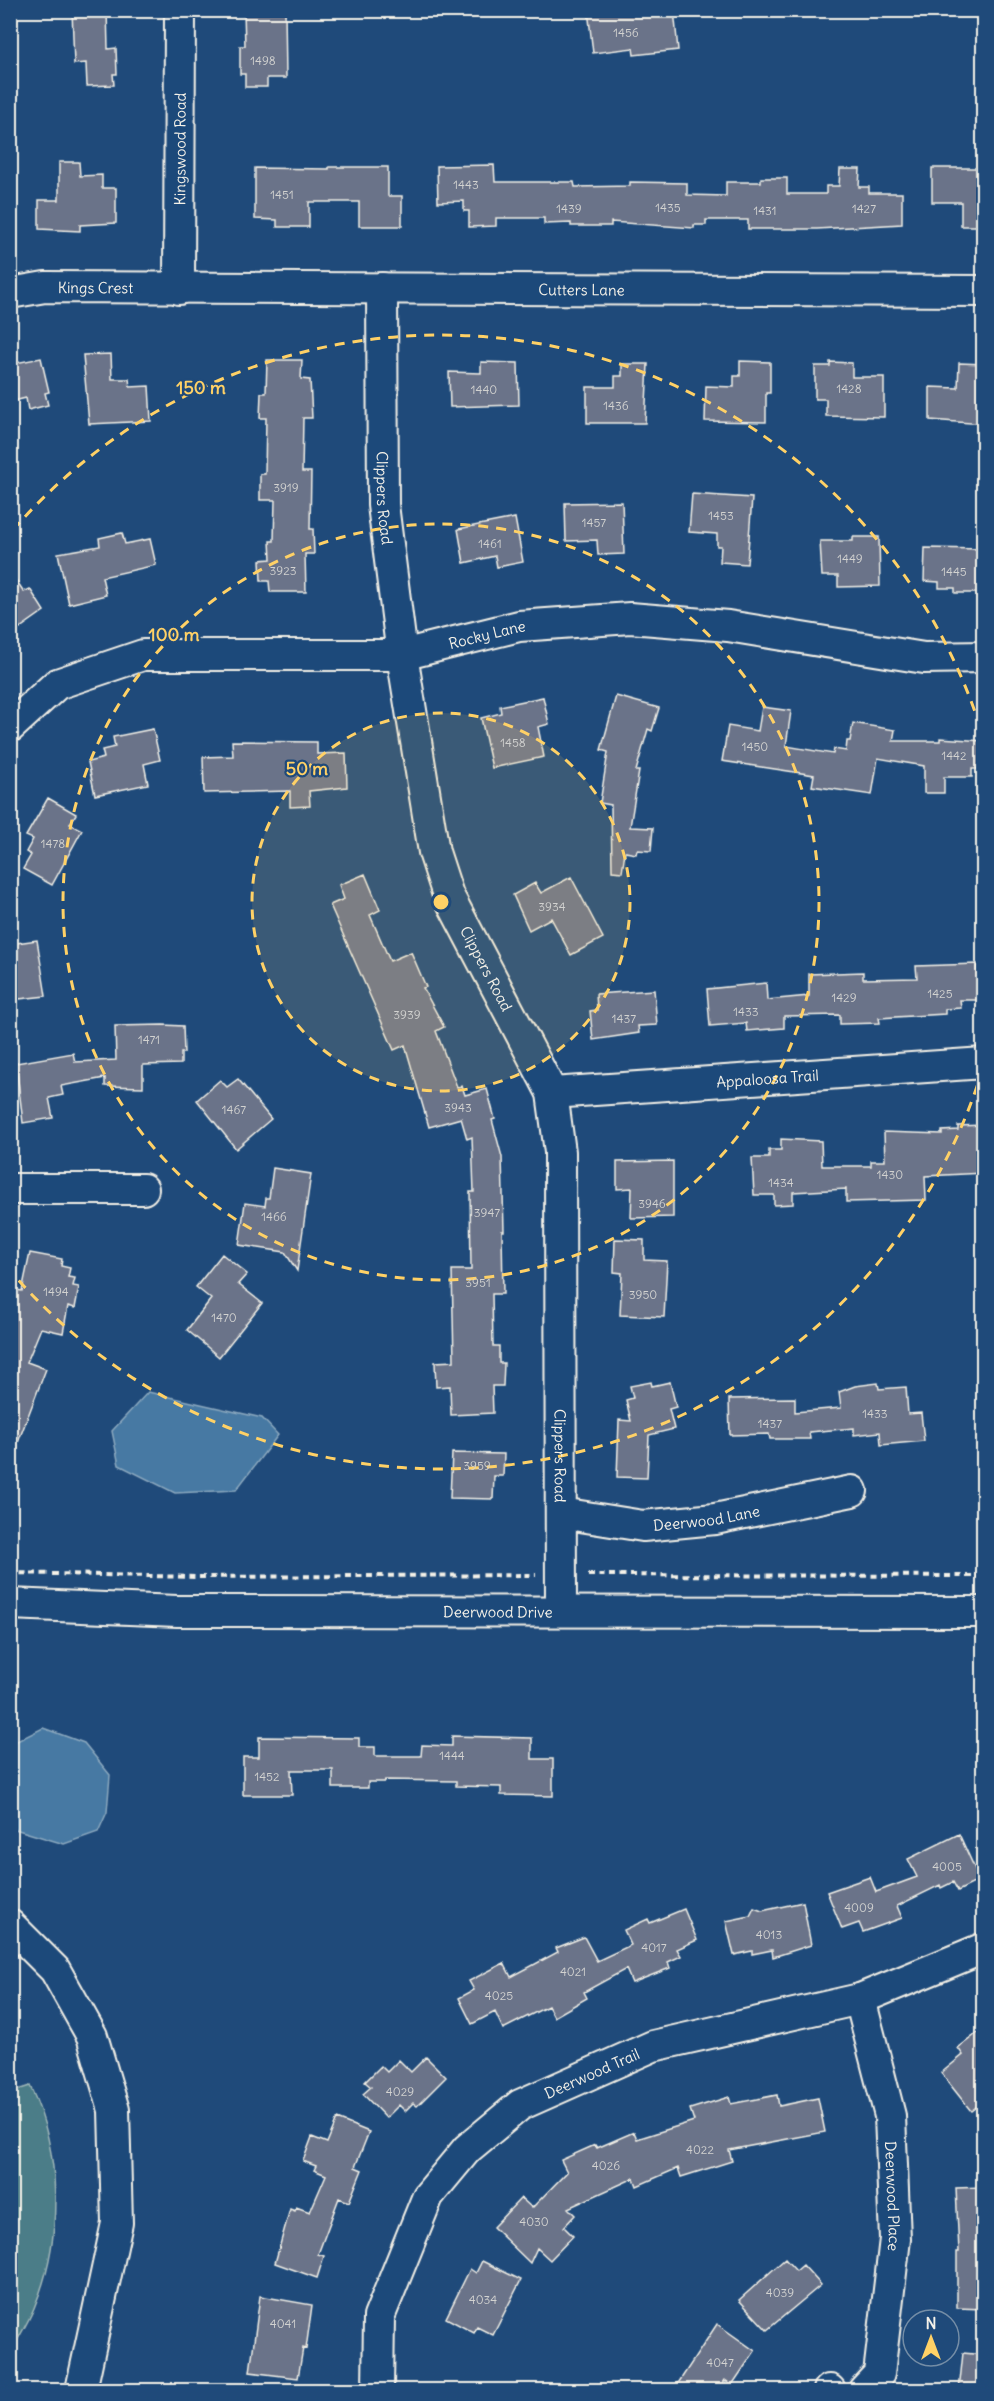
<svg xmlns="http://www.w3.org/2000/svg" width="994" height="2401" viewBox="0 0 994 2401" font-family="Delius,sans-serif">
	<rect width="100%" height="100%" fill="#1f4a7a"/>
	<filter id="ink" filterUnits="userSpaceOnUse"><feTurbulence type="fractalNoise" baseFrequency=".0167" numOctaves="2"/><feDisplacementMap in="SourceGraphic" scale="12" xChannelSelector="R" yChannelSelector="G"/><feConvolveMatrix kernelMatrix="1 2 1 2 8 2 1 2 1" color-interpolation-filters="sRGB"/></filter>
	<g filter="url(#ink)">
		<path fill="#4c7d88" stroke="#a0b7b8" stroke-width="1.5" d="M30 2086C62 2153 63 2239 34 2308 28 2323 18 2338 11 2352V2092Z"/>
		<path fill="#4679a3" stroke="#8ca9bf" stroke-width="1.5" d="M148 1392 262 1418 278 1435 236 1490 175 1493 119 1465 112 1431Z
			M43 1728 84 1743 110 1775 107 1812 98 1832 64 1844 15 1829 11 1823V1744Z"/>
		<path fill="#6a7389" stroke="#f4f1e8" stroke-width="1.5" d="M72 10H107L108 49 116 48 117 74H113L114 85 87 86 86 63 74 64Z
			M244 10H285L286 78H267V87H245V74H240V46H245Z
			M588 10H674L678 50 634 55 633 48 593 53Z
			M59 162H79L80 176 102 175V188H116V223L80 225V231L39 229V200H59Z
			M494 165 495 182H574L575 187 630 186V182L687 183V195L726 196V182H761V178H787V194H826V186H839L840 169H860L859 187H869V193H902V224L817 229H748V220H706V225H694V228L611 222V226H571V223L544 224V218H496V226L469 227V211H464V201L438 202 437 166Z
			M329 167H388V196H402V226H359V202H309V227H277V220L255 219V168L329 169Z
			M932 168H984V226H961V202H932Z
			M111 354 112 379H129L130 387 149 386 151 421 89 424 83 355Z
			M41 358 49 392 45 393 48 405 28 410 26 398 10 402V364Z
			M267 360H302L301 379 310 380 312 418H303L302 472H311L310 529H313L314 554H305L306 592H270L269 581H261L260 560 271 559 270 541H274L275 500H260V474H265L266 418H260L261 393H266Z
			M740 361 770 362V393H766V422L705 421 706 386 734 387V376H740Z
			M481 362 518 363 519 405 450 407 449 372 481 373Z
			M830 362 852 363V377H884V417L826 416V399H815V366H830Z
			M959 363 984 364V424L930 420V387L958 388Z
			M622 364H648L645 423H587V387H615V376H622Z
			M692 494 752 498 747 564 720 562 721 546H717V534L689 532Z
			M622 502 624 554 598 555 597 540 566 541 565 503Z
			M515 518 523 562 497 567 495 556 464 563 458 529Z
			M122 533 125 544 150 539 156 565 102 577 106 595 69 604 58 553 100 546 99 538Z
			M853 537H879L880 586 838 587V576H822L820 541H853Z
			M925 548 983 549 984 593H955V588H939V582L924 581Z
			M10 571 24 592 30 589 44 611 20 628 10 614Z
			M616 696 659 708 652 731 648 729 636 771H639L630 827 653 828 651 851 637 850 636 854 625 852 622 872 612 871 611 805 600 803 608 752 601 750Z
			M543 697 549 724 538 727 544 757 492 768 481 718 501 713 500 706Z
			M762 707 791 711 786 746 833 754 834 749 846 751 847 741H850L853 723 895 730 893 741H940V738L984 741V769H972V777H944V793H924V766L878 758 872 795 812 786 814 775 722 761 728 726 758 731Z
			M153 729 160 760 144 764 148 784 95 795 88 762 104 758 102 750 115 747 113 737Z
			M232 741 317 742V754L346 753 347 787 309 791 310 806 290 807V791L204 793 203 757 233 756Z
			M48 798 76 814 70 824 82 830 52 885 23 869 31 855 26 852 33 839 26 836Z
			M365 874 380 910 370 915 390 961 411 952 426 987 423 988 444 1027 436 1031 457 1087 462 1086 465 1095 487 1089 495 1119 492 1120 502 1157 504 1231H502L503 1294H492L493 1346H499V1363H504L503 1386H492L493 1413 451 1415 450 1386 436 1387 435 1362 454 1361 452 1270H471L470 1192H474L472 1137 467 1139 461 1118 429 1127 405 1045 394 1050 330 905 344 899 339 885Z
			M571 877 603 938 571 955 551 918 529 930 513 895 535 883 541 893Z
			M37 940 46 996 10 1000V944Z
			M977 964 979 1000H960L961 1008 945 1009V1014L879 1018 880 1023 840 1024V1015L784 1016V1028L747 1031 746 1023 710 1026 707 989 766 983 767 1000 809 996V974L863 972V979L917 978 916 966Z
			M654 990 657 1025 638 1026 639 1033 593 1040 590 1011 597 1010 596 994Z
			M163 1025 183 1026 184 1053H181V1064L143 1065V1087L105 1086V1078L61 1086 63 1095 49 1098 53 1118 23 1123 16 1063 73 1053 75 1062 116 1060 115 1026Z
			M238 1079 271 1119 236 1149 197 1100 220 1080 227 1087Z
			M984 1125V1173L925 1176 926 1200 846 1202V1189L793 1192V1204L774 1205V1195H754L752 1158H769V1150H781V1139L821 1141 822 1166H871V1161H885L884 1132 942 1134V1131L958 1130V1126Z
			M673 1161V1217L631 1218 632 1188 617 1189V1162Z
			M273 1168 311 1174 297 1271 285 1252 239 1245 245 1203 265 1206 266 1198H269Z
			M615 1239 644 1240V1260L667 1261 664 1317 620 1315 622 1273 614 1272Z
			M30 1253 62 1259 61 1266 70 1268 68 1277 75 1278 73 1286 79 1287 75 1308 68 1306 63 1333 41 1328 27 1362 46 1369 12 1458 10 1318 16 1290 22 1291Z
			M222 1254 247 1274 238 1284 262 1303 219 1357 187 1330 211 1299 196 1287Z
			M651 1382 652 1386 670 1382 676 1407 669 1409 674 1429 649 1435 647 1478 617 1477 619 1420 631 1421 626 1400 633 1398 630 1386Z
			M878 1383 879 1389 906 1387 908 1414 921 1413 924 1441 881 1445 880 1432 854 1435V1428L809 1432 810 1439H770L769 1434 730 1435 729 1399 795 1398V1412L841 1408 839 1392 855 1386Z
			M452 1453 504 1454 503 1476H494L493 1499 450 1498Z
			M452 1736 532 1738V1759H553V1796L501 1795V1787L456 1786V1781L385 1780V1782H368V1788H333V1770H291L292 1795H243V1757H259V1737L359 1738V1747H375V1756H421L422 1745 452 1746Z
			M959 1834 980 1880 958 1891 953 1882 941 1888 940 1885 897 1906 902 1918 863 1932 859 1923 842 1929 827 1892 870 1877 876 1892 917 1877 908 1859Z
			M803 1902 811 1945 773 1957 772 1950 752 1954V1951L734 1955 726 1921 750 1916 754 1908 762 1911Z
			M684 1909 697 1940 677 1949 681 1956 668 1962 670 1968 632 1983 626 1969 584 1992 587 1998 554 2017 548 2006 503 2029 495 2012 472 2024 459 1998 474 1990 469 1981 504 1963 511 1977 558 1952 556 1948 584 1937 597 1961 631 1945 624 1930 648 1919 650 1923Z
			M984 2028V2101L971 2111 941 2073 963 2055 958 2048Z
			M426 2057 446 2077 417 2106 413 2103 405 2111 399 2105 386 2118 363 2094 371 2087 365 2082 381 2066 387 2072 399 2060 411 2072Z
			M777 2095 779 2106 818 2098 825 2132 729 2150 732 2161 681 2177 678 2168 637 2186 634 2178 568 2208 575 2215 564 2227 573 2236 550 2260 537 2248 530 2263 493 2227 521 2198 532 2208 567 2172 561 2160 595 2145 597 2148 634 2132 637 2139 694 2121 690 2109 729 2097 731 2104Z
			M337 2119 369 2132 355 2167 362 2170 349 2202 339 2198 318 2254 324 2256 317 2278 275 2263 290 2209 295 2211 296 2207 310 2212 326 2175 314 2170 316 2166 303 2161 312 2137 327 2143Z
			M984 2187V2309L957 2308V2252H959L956 2188Z
			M785 2259 796 2271 803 2265 821 2285 767 2330 739 2300Z
			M482 2261 521 2280 493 2335 477 2327 474 2333 446 2318 470 2269 476 2273Z
			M260 2296 312 2305 306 2349 303 2348 298 2378 250 2372Z
			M717 2324 755 2351 732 2385 725 2380 718 2391H673Z
			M963 2353 984 2355V2391H959Z"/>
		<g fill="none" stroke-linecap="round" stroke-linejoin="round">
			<defs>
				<g id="minor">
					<path id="s1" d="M382 288 383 505 402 655 434 852 448 895 552 1093 560 1152 561 1611"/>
					<path id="s2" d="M179 289 180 10"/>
					<path id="s3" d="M10 293 45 287 984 291"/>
					<path id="s4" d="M10 727 57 684 143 655H402L519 626 630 618 728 626 924 658 984 657"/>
					<path id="s5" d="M552 1093 984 1063"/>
					<path d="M10 1189H143"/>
					<path id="s6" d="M561 1513 643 1526 715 1519 852 1491"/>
					<path id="s7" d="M10 1604 177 1611 984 1612"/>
					<path d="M10 1925 55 1970 92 2036 114 2110 117 2223 81 2390"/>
					<path id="s8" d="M860 1999 890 2116 895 2239 879 2374 864 2390"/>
					<path id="s9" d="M378 2390 379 2317 428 2196 467 2149 520 2105 653 2046 860 1999 984 1948"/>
					<path d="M829 2390H830"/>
				</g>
			</defs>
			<use href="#minor" stroke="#f4f1e8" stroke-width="34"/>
			<path stroke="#f4f1e8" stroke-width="4" stroke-dasharray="6 4.5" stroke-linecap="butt" d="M10 1573 196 1577 536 1575
				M588 1575 984 1576"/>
			<use href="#minor" stroke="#1f4a7a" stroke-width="30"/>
		</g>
	</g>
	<circle cx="441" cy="902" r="189" fill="#ffd166" fill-opacity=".12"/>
	<g fill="none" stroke="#ffd166" stroke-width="3" stroke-dasharray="10 8">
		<circle cx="441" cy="902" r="189"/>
		<circle cx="441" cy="902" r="378"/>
		<path d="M983 1068A567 567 0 0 1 13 1274M13 530A567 567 0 0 1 983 736"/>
	</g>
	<g text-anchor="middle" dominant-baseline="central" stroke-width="4.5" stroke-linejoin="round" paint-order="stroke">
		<g font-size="12" fill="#d2d2d0">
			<text x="626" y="32">1456</text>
			<text x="263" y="60">1498</text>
			<text x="466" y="184">1443</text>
			<text x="282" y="194">1451</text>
			<text x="668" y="207">1435</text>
			<text x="569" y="208">1439</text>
			<text x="864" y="208">1427</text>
			<text x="765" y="210">1431</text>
			<text x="849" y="388">1428</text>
			<text x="484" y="389">1440</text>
			<text x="616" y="405">1436</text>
			<text x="286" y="487">3919</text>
			<text x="721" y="515">1453</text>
			<text x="594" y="522">1457</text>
			<text x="490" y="543">1461</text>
			<text x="850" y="558">1449</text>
			<text x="283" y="570">3923</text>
			<text x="954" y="571">1445</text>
			<text x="513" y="742">1458</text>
			<text x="755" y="746">1450</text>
			<text x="954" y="755">1442</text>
			<text x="53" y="843">1478</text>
			<text x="552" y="906">3934</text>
			<text x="940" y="993">1425</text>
			<text x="844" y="997">1429</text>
			<text x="746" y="1011">1433</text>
			<text x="407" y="1014">3939</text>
			<text x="624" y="1018">1437</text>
			<text x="149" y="1039">1471</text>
			<text x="458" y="1107">3943</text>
			<text x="234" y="1109">1467</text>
			<text x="890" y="1174">1430</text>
			<text x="781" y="1182">1434</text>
			<text x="652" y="1203">3946</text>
			<text x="487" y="1212">3947</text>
			<text x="274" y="1216">1466</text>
			<text x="478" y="1282">3951</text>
			<text x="56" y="1291">1494</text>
			<text x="643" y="1294">3950</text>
			<text x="224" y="1317">1470</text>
			<text x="875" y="1413">1433</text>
			<text x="770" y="1423">1437</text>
			<text x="477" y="1465">3959</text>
			<text x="452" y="1755">1444</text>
			<text x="267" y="1776">1452</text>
			<text x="947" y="1866">4005</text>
			<text x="859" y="1907">4009</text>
			<text x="769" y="1934">4013</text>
			<text x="654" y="1947">4017</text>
			<text x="573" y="1971">4021</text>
			<text x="499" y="1995">4025</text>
			<text x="400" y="2091">4029</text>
			<text x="700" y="2149">4022</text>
			<text x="606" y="2165">4026</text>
			<text x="534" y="2221">4030</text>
			<text x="780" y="2292">4039</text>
			<text x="483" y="2299">4034</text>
			<text x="283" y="2323">4041</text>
			<text x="720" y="2362">4047</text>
		</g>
		<g font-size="15" fill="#f4f1e8" stroke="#1f4a7a">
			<text stroke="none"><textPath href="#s2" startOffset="140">Kingswood Road</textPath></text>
			<text stroke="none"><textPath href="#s3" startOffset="86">Kings Crest</textPath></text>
			<text stroke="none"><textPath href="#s3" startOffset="572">Cutters Lane</textPath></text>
			<text stroke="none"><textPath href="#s1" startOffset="210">Clippers Road</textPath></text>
			<text stroke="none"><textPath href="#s4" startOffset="501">Rocky Lane</textPath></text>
			<text stroke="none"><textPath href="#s1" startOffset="696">Clippers Road</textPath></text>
			<text stroke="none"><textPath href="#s5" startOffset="216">Appaloosa Trail</textPath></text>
			<text stroke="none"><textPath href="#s1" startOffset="1200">Clippers Road</textPath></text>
			<text stroke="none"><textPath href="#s6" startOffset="147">Deerwood Lane</textPath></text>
			<text stroke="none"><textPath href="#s7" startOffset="488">Deerwood Drive</textPath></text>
			<text stroke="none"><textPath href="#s9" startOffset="412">Deerwood Trail</textPath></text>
			<text stroke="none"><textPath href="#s8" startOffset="201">Deerwood Place</textPath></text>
		</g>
	</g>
	<circle cx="441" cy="902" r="9" fill="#ffd166" stroke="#1f4a7a" stroke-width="3"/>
	<g font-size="18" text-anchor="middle" font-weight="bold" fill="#ffd166" stroke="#1f4a7a" stroke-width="4.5" stroke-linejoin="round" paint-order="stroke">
		<text x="201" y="394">150 m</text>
		<text x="174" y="641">100 m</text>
		<text x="307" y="775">50 m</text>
	</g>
	<rect width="994" height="2401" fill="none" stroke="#1f4a7a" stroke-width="36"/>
	<rect x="18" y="18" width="958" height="2365" fill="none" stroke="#f4f1e8" stroke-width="2" filter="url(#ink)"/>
	<g transform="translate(931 2338)"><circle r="28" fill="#1f4a7a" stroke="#748da6" stroke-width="1.5"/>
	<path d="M0-4.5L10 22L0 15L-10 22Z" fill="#ffd166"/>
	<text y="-9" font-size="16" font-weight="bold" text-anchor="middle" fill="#f4f1e8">N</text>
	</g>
</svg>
